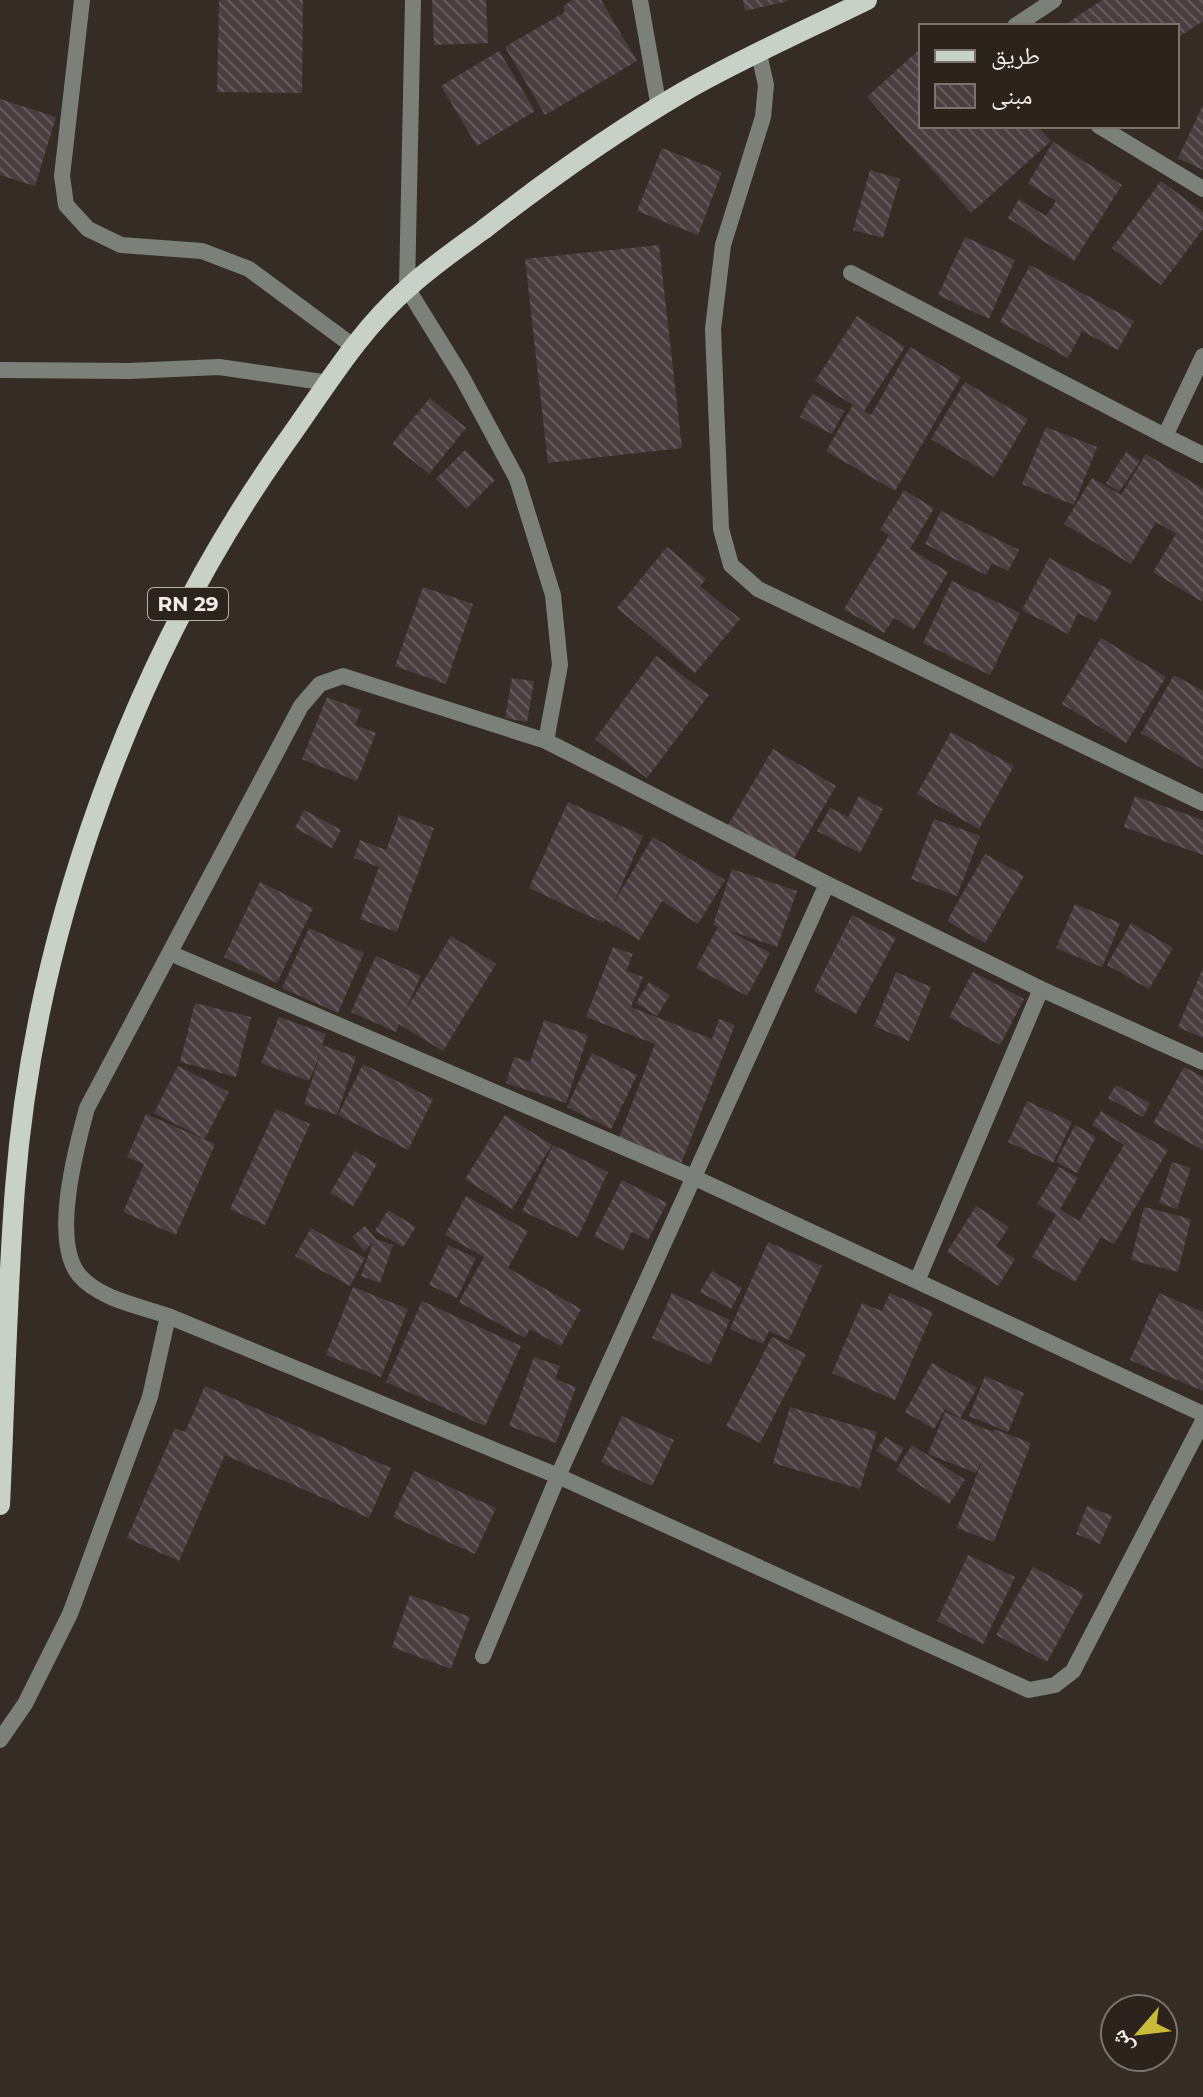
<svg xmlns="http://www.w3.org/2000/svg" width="1203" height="2097" viewBox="0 0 1203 2097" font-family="Montserrat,'Noto Naskh Arabic',sans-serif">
	<defs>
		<pattern id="building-back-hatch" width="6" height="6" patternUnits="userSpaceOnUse" patternTransform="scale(2)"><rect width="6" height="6" fill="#4a3e41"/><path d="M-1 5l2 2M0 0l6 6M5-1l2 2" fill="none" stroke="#655a5c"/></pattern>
	</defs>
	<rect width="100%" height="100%" fill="#352d25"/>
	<path fill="url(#building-back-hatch)" d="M219 0H303L302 93 217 92Z
		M432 0H486L488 43 434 45Z
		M573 0H601L637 61 545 115 505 47 565 12 563 6Z
		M743 0H788V1L745 11Z
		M1102 0H1203V21L1177 38V26H1063Z
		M921 48V126H1037L1051 141 971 213 867 97Z
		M499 51 535 111 477 146 441 86Z
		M0 99 56 117 35 186 0 175Z
		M1203 105V170L1178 158Z
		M1053 142 1122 185 1074 261 1008 218 1019 199 1046 216 1056 201 1028 183Z
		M662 148 722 172 698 235 637 211Z
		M870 170 900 179 883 238 853 230Z
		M1161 181 1203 212V229L1161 285 1112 248Z
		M965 237 1015 260 989 319 938 295Z
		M659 245 682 448 548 463 525 259Z
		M1030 265 1134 321 1118 350 1082 331 1068 358 1000 322Z
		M857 316 905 347 864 411 871 415 910 347 961 377 895 491 826 451 853 405 815 381Z
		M965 382 1028 419 994 477 931 439Z
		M812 394 844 411 832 434 800 417Z
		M430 398 466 428 429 474 392 444Z
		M1046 427 1097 447 1074 505 1022 484Z
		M465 450 495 480 466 509 436 479Z
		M1126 452 1140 461 1119 492 1106 483Z
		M1146 454 1203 489V597L1201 601 1153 572 1176 534 1156 522 1131 564 1064 524 1092 478 1121 495Z
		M904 490 934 508 910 549 948 572 914 630 894 618 884 633 844 609 889 535 880 530Z
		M941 511 1019 550 1008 571 992 563 986 575 925 544Z
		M667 547 706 579 700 586 740 619 695 673 617 608Z
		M1049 558 1112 591 1096 622 1078 613 1068 634 1022 610Z
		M952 581 1020 613 990 675 923 643Z
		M423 587 473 604 446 684 395 666Z
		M1101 638 1166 677 1126 743 1062 704Z
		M656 656 709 695 647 778 595 739Z
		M1174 675 1203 691V769L1141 733Z
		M512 678 534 681 527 722 505 718Z
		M327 697 361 710 355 725 376 733 357 781 302 759Z
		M951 732 1014 766 979 829 917 794Z
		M773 749 836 786 791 863 728 825Z
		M859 796 883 809 860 853 817 831 830 808 848 817Z
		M1135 796 1203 820V855L1124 827Z
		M568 802 643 836 613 904 653 837 725 880 698 924 662 901 639 940 605 920 604 923 529 888Z
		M304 810 341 830 332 848 295 828Z
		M399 815 434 828 397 932 360 919 379 867 354 858 360 840 386 850Z
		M934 819 980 836 957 896 911 879Z
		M985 854 1024 876 985 943 947 921Z
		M732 869 797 891 777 947 728 930 770 953 747 996 696 968 718 927 713 925Z
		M260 882 313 908 277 983 224 957Z
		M1075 904 1120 923 1102 967 1056 948Z
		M852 915 896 938 856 1014 814 991Z
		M1131 923 1173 948 1149 989 1107 965Z
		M309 928 364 953 338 1013 282 988Z
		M451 936 496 964 443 1051 399 1024 396 1032 351 1012 376 956 421 976 405 1011Z
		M613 947 633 954 626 971 643 977 631 1007 712 1039 719 1019 735 1025 681 1164 618 1140 655 1044 586 1017Z
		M1203 968V1038L1178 1027Z
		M896 972 931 987 909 1041 874 1026Z
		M973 972 1024 999 1000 1045 949 1017Z
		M649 982 670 995 657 1016 636 1003Z
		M195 1003 251 1017 236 1077 180 1062Z
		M279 1017 326 1034 322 1045 356 1057 337 1115 304 1104 321 1052 309 1081 261 1063Z
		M544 1020 588 1035 566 1103 506 1083 514 1057 530 1062Z
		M592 1053 637 1075 611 1129 567 1107Z
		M363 1064 433 1099 408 1150 338 1115Z
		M178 1066 229 1092 205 1139 154 1113Z
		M1184 1067 1203 1077V1150L1153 1123Z
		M1116 1085 1150 1103 1143 1117 1108 1098Z
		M1027 1101 1072 1122 1053 1163 1008 1142Z
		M276 1109 310 1124 265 1225 230 1209Z
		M1101 1111 1168 1150 1114 1244 1101 1237 1075 1282 1032 1257 1056 1215 1037 1204 1059 1167 1078 1178 1060 1209 1079 1221 1124 1145 1092 1125Z
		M146 1114 215 1144 176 1235 123 1212 144 1164 127 1157Z
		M505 1115 552 1145 512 1209 465 1179Z
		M1075 1125 1096 1137 1077 1173 1056 1162Z
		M553 1145 608 1172 578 1237 522 1211Z
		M355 1151 377 1164 353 1206 330 1193Z
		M1172 1162 1191 1168 1177 1209 1159 1203Z
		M622 1180 667 1203 648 1240 632 1232 623 1251 594 1236Z
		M466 1196 528 1231 508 1268 581 1309 561 1346 530 1329 525 1338 459 1302 484 1257 445 1235Z
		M976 1206 1009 1227 996 1246 1015 1259 998 1286 947 1252Z
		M1144 1207 1191 1219 1178 1272 1131 1260Z
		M388 1210 416 1227 403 1247 375 1231Z
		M365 1226 376 1239 393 1245 380 1283 361 1276 373 1242 364 1251 352 1237Z
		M311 1228 365 1258 350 1286 295 1256Z
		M768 1242 822 1266 789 1340 769 1331 763 1344 730 1329Z
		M448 1245 476 1258 457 1298 429 1285Z
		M712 1271 742 1288 731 1309 700 1292Z
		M353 1287 408 1309 381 1377 326 1355Z
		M672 1293 730 1320 710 1365 652 1338Z
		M890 1293 933 1312 895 1400 832 1373 862 1303 882 1311Z
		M1159 1293 1203 1312V1391L1130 1360Z
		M422 1301 521 1346 485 1426 386 1382Z
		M772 1337 806 1354 760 1443 726 1426Z
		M534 1357 560 1366 555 1379 576 1387 556 1443 509 1426Z
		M932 1363 977 1388 960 1418 945 1409 934 1429 905 1412Z
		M985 1376 1024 1393 1008 1432 969 1416Z
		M205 1386 391 1468 369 1518 225 1455 179 1561 127 1538 175 1428 185 1432Z
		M790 1407 877 1432 860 1489 773 1463Z
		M945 1412 993 1432 994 1429 1031 1443 994 1542 957 1528 983 1458 976 1473 928 1454Z
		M622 1416 674 1440 652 1486 601 1462Z
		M885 1437 904 1448 896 1462 876 1451Z
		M912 1445 965 1480 949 1504 896 1470Z
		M414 1471 496 1508 475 1554 393 1517Z
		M1087 1506 1112 1516 1100 1544 1076 1534Z
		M968 1555 1015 1577 983 1644 937 1621Z
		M1033 1567 1084 1594 1047 1662 996 1635Z
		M410 1595 470 1617 451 1669 392 1647Z"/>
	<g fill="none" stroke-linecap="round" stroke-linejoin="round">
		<path stroke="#7b807b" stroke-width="16" d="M82 0 62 176 66 205 88 229 121 245 202 251 249 269 353 346
			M640 0 659 108
			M1015 26 1054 0
			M759 54 766 85 763 117 723 245 713 329 721 529 731 565 758 589 1203 803
			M1099 126 1203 189
			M851 273 1165 436
			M1203 356 1165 436 1203 455
			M0 370 129 371 219 367 329 383
			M546 741 827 884
			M170 953 693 1177 1203 1414
			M917 1281 1041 989
			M168 1316 558 1476 1029 1690 1055 1685 1073 1671 1203 1421
			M483 1656 558 1476 827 884 1041 989 1203 1062
			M0 1740 25 1704 70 1614 150 1397 168 1316C140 1306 99 1299 79 1275 51 1240 76 1148 87 1108L301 706 320 684 343 676 546 741 560 665 553 595 517 479 462 377 407 288 413 0"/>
		<path stroke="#c8d1c8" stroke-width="20" d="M0 1505C5 1400 7 1293 15 1188 35 929 133 660 282 448 322 393 357 332 409 287 432 266 458 248 483 230 547 180 613 133 683 92 742 58 806 30 867 0"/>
	</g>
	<g text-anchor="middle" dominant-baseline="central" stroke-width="7" stroke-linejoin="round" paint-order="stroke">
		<rect fill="#2b231c" stroke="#b6b0aa" stroke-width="2" x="148" y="588" width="80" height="32" rx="6"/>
		<g font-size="20" font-weight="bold" fill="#f1ece7">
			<text x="188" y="604">RN 29</text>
		</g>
	</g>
	<rect x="919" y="24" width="260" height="104" fill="#2b231c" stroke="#7a736d" stroke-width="2"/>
	<rect x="935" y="50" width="40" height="12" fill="#c8d1c8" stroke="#7a736d" stroke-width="2"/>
	<text x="991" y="64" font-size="24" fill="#f1ece7">طريق</text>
	<rect x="935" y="84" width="40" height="24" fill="url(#building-back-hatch)" stroke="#7a736d" stroke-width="2"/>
	<text x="991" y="104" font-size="24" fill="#f1ece7">مبنى</text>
	<g transform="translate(1139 2033) rotate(242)"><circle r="38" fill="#2b231c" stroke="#7a736d" stroke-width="2"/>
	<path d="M0-6L14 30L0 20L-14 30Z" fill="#caba39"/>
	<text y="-12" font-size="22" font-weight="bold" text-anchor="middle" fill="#f1ece7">ش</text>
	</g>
</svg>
